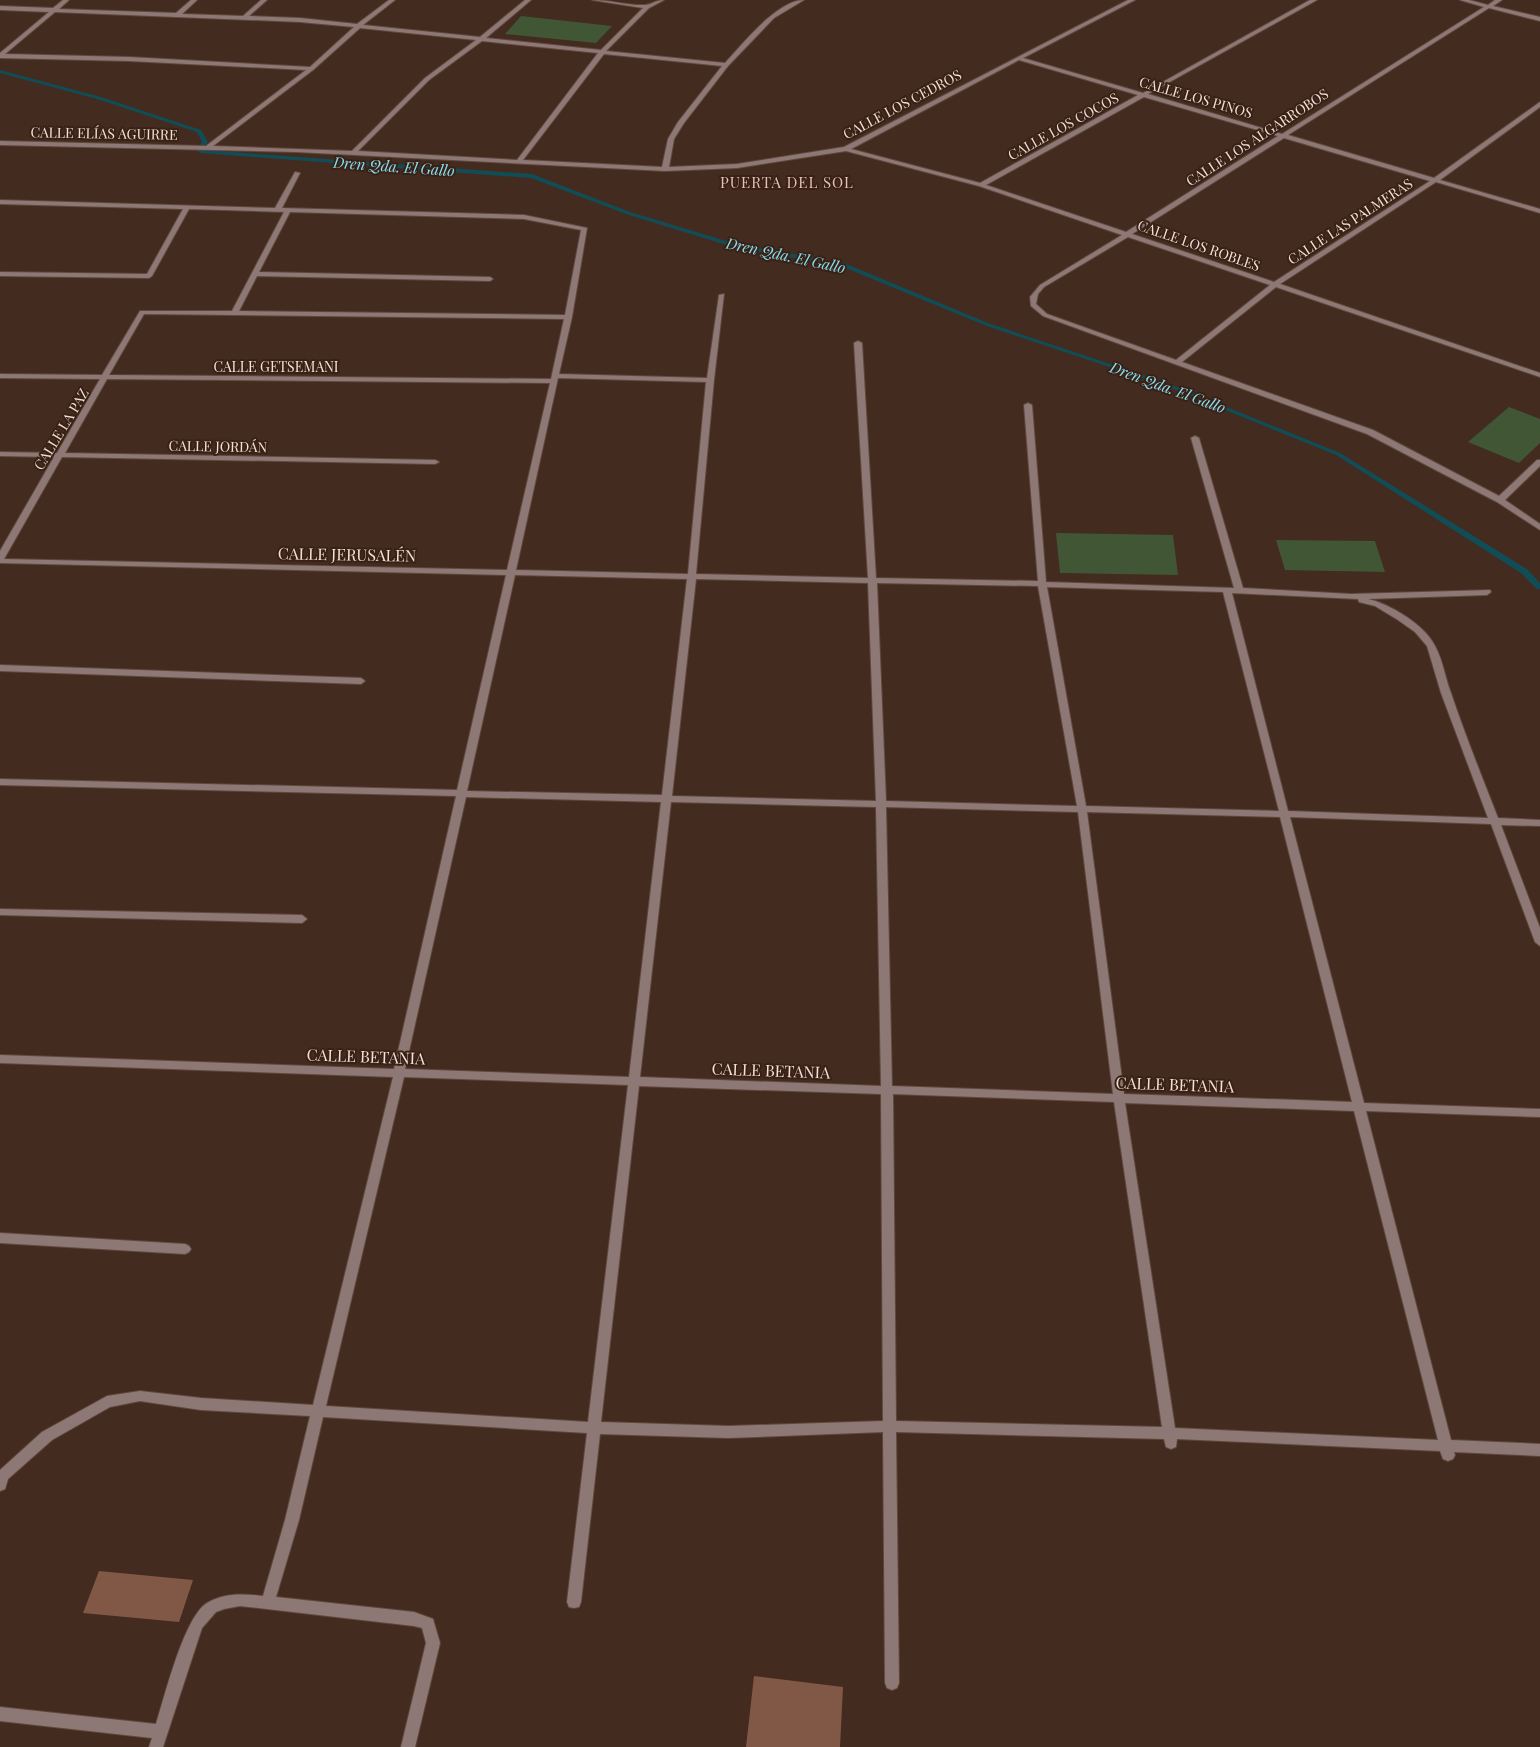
<svg xmlns="http://www.w3.org/2000/svg" width="1540" height="1747" viewBox="0 0 1540 1747" font-family="'Playfair Display',serif">
	<rect width="100%" height="100%" fill="#442b1f"/>
	<path fill="#405635" d="M521 16 612 26 596 43 505 34Z
		M1509 407 1540 419V443L1519 463 1468 442Z
		M1056 533 1173 535 1178 575 1060 573Z
		M1276 540 1375 541 1385 572 1285 570Z"/>
	<g fill="none" stroke-linecap="round" stroke-linejoin="round">
		<path fill="#114d57" fill-rule="evenodd" d="M0 70 101 97 201 130 208 142 203 150 532 174 630 212 736 244 844 263 988 323 1170 384 1340 453 1527 569 1540 583V589H1537L1521 573 1336 455 1166 386 984 325 841 266 733 247 626 214 531 178 200 153 197 151 202 142 197 132 97 99 0 73Z"/>
	</g>
	<path fill="#815846" d="M99 1571 193 1580 179 1622 83 1613Z
		M754 1676 843 1687 840 1747H746Z"/>
	<g fill="none" stroke-linecap="round" stroke-linejoin="round">
		<defs>
			<path id="street" d="M63 0H69L59 9 176 13 191 0H197L182 14 243 16 261 0H267L249 16 300 18 357 24 389 0H395L363 25 480 37 525 0H531L486 38 601 50 643 8 592 0C610 0 629 6 645 5 651 5 656 0 664 0L649 8 606 51 725 63C742 45 777 0 804 0L774 18 728 66 684 123 674 139 669 167 737 164 844 147 1128 0H1135L1023 58 1143 93 1310 0H1317L1148 94 1282 134 1484 7 1460 0H1469L1488 5 1495 0H1502L1493 6 1540 17V21L1489 8 1288 135 1434 178 1540 102V107L1440 180 1540 209V213L1436 182 1280 284 1540 373V377L1276 287 1182 362 1373 430 1499 496 1537 460H1540V466L1505 500 1540 524V530L1497 502 1367 434 1043 316 1031 306 1030 297 1040 285 1122 235 979 186 846 151 737 168 665 171 296 152 0 145V141L206 146 306 70 129 61 0 58V53L49 12 0 10V6L53 8ZM55 12 300 22 354 27 310 67 129 57 5 54ZM360 28 476 40 425 78 352 151 213 146 313 70ZM482 41 598 53 517 160 358 151 429 80ZM604 54 722 66 678 122 668 139 662 167 523 160ZM1019 60 1138 95 980 183 851 149ZM1144 97 1278 136 1126 232 986 185ZM1284 138 1430 181 1274 282 1132 234ZM1128 237 1270 285 1176 360 1047 314 1036 304 1038 294 1044 287Z
				M295 172 300 173 282 208 524 215 587 228 572 317 559 374 707 378 719 295 724 294 714 380 696 574 868 578 854 343 858 341 862 343 876 578 1038 581 1024 405 1028 403 1032 405 1046 582 1234 588 1191 438 1195 436 1199 438 1243 588 1351 594 1490 590 1491 592 1487 595 1368 599C1390 604 1425 625 1435 646 1443 660 1445 678 1451 693 1465 735 1482 777 1498 818L1540 820V826L1501 825 1540 928V946L1535 942 1491 824 1290 817 1364 1103 1540 1109V1117L1366 1111 1451 1440 1540 1444V1456L1454 1452 1455 1455 1453 1459 1448 1461 1443 1459 1440 1451 1177 1439 1176 1447 1171 1449 1166 1447 1164 1439 896 1432 899 1683 897 1688 892 1690 887 1688 885 1683 883 1432 729 1438 600 1434 581 1602 579 1607 574 1608 569 1607 567 1602 587 1433 323 1417 299 1520 276 1597 414 1612 433 1619 440 1643 415 1747H401L426 1643 422 1628 414 1626 240 1606 224 1609 216 1612 202 1628 163 1747H149L152 1738 0 1721V1707L156 1724C165 1696 184 1617 207 1603 225 1592 244 1594 263 1596L285 1520 310 1416 201 1410 140 1401 110 1407 52 1440 8 1479 5 1489 0 1491V1470L42 1432 107 1396 140 1391 201 1398 313 1405 393 1077 0 1063V1055L394 1069 456 796 0 785V779L457 790 506 575 0 563V551L54 457 0 456V452L57 453 100 379 0 378V374L102 375 140 311H232L284 212 189 209 152 276 149 278 0 276V272L147 274 183 209 0 204V200L275 208ZM290 212 524 219 581 230 565 315 239 311 257 276 490 281 493 279 490 277 259 272ZM144 314 564 319 551 379 109 375ZM558 378 706 382 688 574 516 570ZM107 379 550 383 507 570 4 559 62 457 435 464 439 462 435 460 65 453ZM515 575 687 579 662 795 467 791ZM696 579 868 583 876 801 672 796ZM877 583 1038 586 1077 806 886 801ZM1047 587 1223 592 1279 811 1086 806ZM1232 593 1358 599 1359 602 1375 606 1398 620 1415 632 1427 646 1441 693 1488 818 1288 811ZM466 797 661 802 629 1077 405 1069ZM671 802 876 807 881 1086 640 1077ZM886 807 1078 812 1113 1094 892 1086ZM1087 812 1280 817 1352 1102 1124 1094ZM404 1077 628 1085 588 1422 326 1406ZM639 1086 881 1094 883 1421 729 1426 601 1422ZM893 1094 1114 1102 1162 1427 896 1421ZM1125 1103 1354 1111 1438 1440 1175 1428Z
				M0 665 361 678 365 681 361 684 0 671Z
				M0 909 302 915 307 919 302 923 0 915Z
				M0 1233 185 1244 189 1246 191 1249 189 1252 185 1254 0 1243Z"/>
		</defs>
		<use href="#street" stroke="#60483d" stroke-width="2"/>
		<use href="#street" fill="#8e7875" fill-rule="evenodd"/>
	</g>
	<g text-anchor="middle" dominant-baseline="central" stroke-width="4" stroke-linejoin="round" paint-order="stroke">
		<g font-size="14" fill="#f2e1d9" stroke="#3a2116">
			<text transform="translate(1196 97) rotate(16)">CALLE LOS PINOS</text>
			<text transform="translate(902 104) rotate(-28)">CALLE LOS CEDROS</text>
			<text transform="translate(1063 126) rotate(-29)">CALLE LOS COCOS</text>
			<text transform="translate(104 133) rotate(1)">CALLE ELÍAS AGUIRRE</text>
			<text transform="translate(1257 137) rotate(-33)">CALLE LOS ALGARROBOS</text>
			<text transform="translate(1350 221) rotate(-33)">CALLE LAS PALMERAS</text>
			<text transform="translate(1199 245) rotate(19)">CALLE LOS ROBLES</text>
			<text x="276" y="366">CALLE GETSEMANI</text>
			<text transform="translate(61 429) rotate(-59)">CALLE LA PAZ</text>
			<text transform="translate(218 446) rotate(1)">CALLE JORDÁN</text>
		</g>
		<g font-size="15" font-style="italic" fill="#86e1f4" stroke="#3a2116">
			<text transform="translate(394 166) rotate(4)">Dren Qda. El Gallo</text>
			<text transform="translate(786 255) rotate(12)">Dren Qda. El Gallo</text>
			<text transform="translate(1168 387) rotate(20)">Dren Qda. El Gallo</text>
		</g>
		<g font-size="15" letter-spacing="1" fill="#e4c3b5" stroke="#3a2116">
			<text x="787" y="182">PUERTA DEL SOL</text>
		</g>
		<g font-size="16" fill="#f2e1d9" stroke="#3a2116">
			<text transform="translate(347 554) rotate(1)">CALLE JERUSALÉN</text>
			<text transform="translate(366 1056) rotate(2)">CALLE BETANIA</text>
			<text transform="translate(771 1070) rotate(2)">CALLE BETANIA</text>
			<text transform="translate(1175 1084) rotate(2)">CALLE BETANIA</text>
		</g>
	</g>
</svg>
